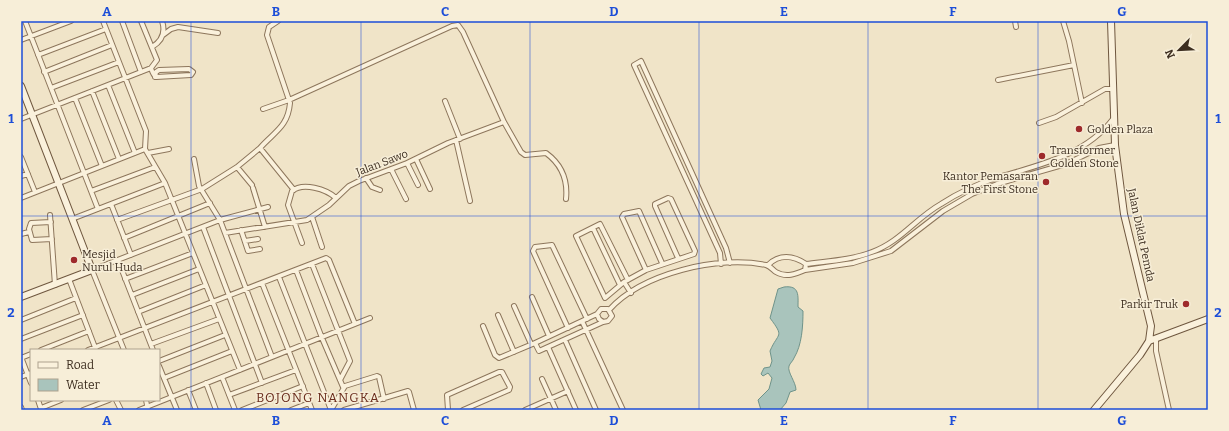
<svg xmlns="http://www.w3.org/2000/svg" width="1229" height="431" viewBox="0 0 1229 431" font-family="Bitter,serif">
	<rect width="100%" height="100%" fill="#f0e4c8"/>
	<path fill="#a9c4bc" stroke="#6f938a" d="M784 287C800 285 798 296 798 307L803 311C803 326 802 345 794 358 793 361 790 363 789 366 787 372 796 382 796 390L790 392 786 403 780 410H761L758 400 769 389 772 378 768 373 763 376 761 374 764 368 770 367 772 361 770 351C778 332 785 338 770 318L778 289Z"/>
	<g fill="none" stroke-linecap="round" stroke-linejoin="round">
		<defs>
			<path id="street" d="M25 21 98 209
				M103 21 146 131 145 149 165 183 240 370
				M122 21 141 72
				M1015 21 1016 27
				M1063 21 1069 41 1082 103
				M163 35 171 29 178 27 218 33
				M21 40 71 21
				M152 47C162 41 166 33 162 21
				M38 55 106 29
				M151 68C152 71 153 75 156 77L191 75 193 72 189 69 159 70 156 72 155 77
				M44 72 112 45
				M998 80 1074 65
				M108 85 135 153
				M51 88 119 62
				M92 91 119 159
				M75 98 102 166
				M445 101 460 139
				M263 109 289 100 452 26 458 25 463 32 504 122 521 152 525 155 546 153C561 164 568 180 566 199
				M21 119 151 68 157 60 141 21
				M1039 123 1056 117 1105 89H1112
				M456 140 470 201
				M260 148C274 132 288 127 290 103L267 35 269 27 278 21
				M148 153 169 149
				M21 157 35 192
				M194 159 199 186 220 220 272 357
				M416 159 430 189
				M407 163 418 185
				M237 167 252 185
				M391 169 406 199
				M21 176 28 174
				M366 178 372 187 380 190
				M253 188 265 227
				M91 191 155 167
				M21 198 145 149
				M111 204 131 255
				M50 215 55 285
				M312 217 322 247
				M72 219 165 183
				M117 220 202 189 237 167 260 148 294 190
				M51 222 31 223 29 229 32 240 52 239
				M203 227 262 383
				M593 228 620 285
				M241 230 248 251 260 249
				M225 233 307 220 329 205 349 186 359 181 407 163 448 143 504 122
				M21 234 29 232
				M124 238 210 203
				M245 241 258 239
				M302 243 288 205 292 191C303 182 326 189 336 198
				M118 260 153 350
				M312 264 350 361 340 380
				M721 264 720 253 634 65 641 61 726 248 730 263
				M806 264C828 261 851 260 872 252 900 242 916 218 941 204 958 193 977 184 996 178 1038 165 1085 156 1113 119
				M296 270 322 338 343 387
				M646 270 622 217 624 214 639 211 662 263
				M805 270 853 263 891 251 943 211 972 194 997 184 1066 164 1099 148 1115 145
				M279 277 331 410
				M69 279 96 350
				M125 279 193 253
				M628 280 600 224 576 236 605 298 624 282 646 270 694 254 695 251 671 199 668 198 655 204V206L678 258
				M624 282 631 293
				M262 283 312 410
				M132 295 199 269
				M532 297 549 336
				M514 306 531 344
				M609 310C642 273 719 255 766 265 770 266 773 270 776 272 786 278 796 274 805 270L806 264C793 255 779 254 768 265
				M138 312 206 285
				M597 314 599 319 603 322 608 321 612 316 608 309H601L597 314 535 343 539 351 603 322
				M498 315 514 352
				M21 320 76 298
				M582 321 623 410
				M483 326 495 355 499 358 535 343
				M568 328 533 251 535 247 552 245 587 319
				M21 339 83 315
				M565 340 596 410
				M1156 340V351L1169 410
				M151 344 219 319
				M548 347 576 410
				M41 350 89 331
				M88 350 326 258 329 260 355 324
				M124 350 92 270 220 220 268 207
				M21 357 31 383
				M21 358 31 354
				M159 361 225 335
				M159 366 177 410
				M21 377 31 373
				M222 377 235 410
				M164 378 232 351
				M542 379 556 410
				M206 383 216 410
				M188 390 196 410
				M229 395 296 370
				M38 400 41 409
				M116 400 121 410
				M146 400 148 410
				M21 407 22 410
				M41 408 61 400
				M83 410 109 400
				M139 410 370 318
				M242 410 303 386
				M291 410 309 403
				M331 410 345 386 377 376 379 377 384 399
				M344 410 408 391 409 392 414 410
				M448 410 447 395 499 372H502L510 387 509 390 463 410
				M525 410 568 391"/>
			<path id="secondary" d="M21 86 92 270 21 297
				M1149 341 1208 319
				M1094 410 1140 355 1149 341 1151 326 1124 214 1115 145 1111 21"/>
		</defs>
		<use href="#street" stroke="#8d765c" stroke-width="6"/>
		<use href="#secondary" stroke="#6f573f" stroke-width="8"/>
		<use href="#street" stroke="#faf1dc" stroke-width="4"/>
		<use href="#secondary" stroke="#faf1dc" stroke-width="6"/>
	</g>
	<path fill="none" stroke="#1d4ed8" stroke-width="1" stroke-opacity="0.55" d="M191 21V410M361 21V410M530 21V410M699 21V410M868 21V410M1038 21V410M21 216H1208"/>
	<g fill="#9e2a2b" stroke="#f7eed8" stroke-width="1.5">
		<circle cx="1079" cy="129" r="4"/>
		<circle cx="1042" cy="156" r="4"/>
		<circle cx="1046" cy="182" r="4"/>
		<circle cx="74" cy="260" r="4"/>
		<circle cx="1186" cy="304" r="4"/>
	</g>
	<g text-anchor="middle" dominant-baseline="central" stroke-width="3" stroke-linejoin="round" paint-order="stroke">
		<g font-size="11" fill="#3d2e20" stroke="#f7eed8" text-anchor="start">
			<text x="1087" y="129">Golden Plaza</text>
			<text x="1050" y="150">Transformer<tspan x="1050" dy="13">Golden Stone</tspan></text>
			<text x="1038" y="176" text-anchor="end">Kantor Pemasaran<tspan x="1038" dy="13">The First Stone</tspan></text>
			<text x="82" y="254">Mesjid<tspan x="82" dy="13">Nurul Huda</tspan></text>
			<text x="1178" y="304" text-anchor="end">Parkir Truk</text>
		</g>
		<g font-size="11" fill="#3d2e20" stroke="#f7eed8">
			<text transform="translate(382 163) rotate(-21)">Jalan Sawo</text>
			<text transform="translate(1141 235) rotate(78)">Jalan Diklat Pemda</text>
		</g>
		<g font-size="13" letter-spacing="1" fill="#6b2e1e" stroke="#f7eed8">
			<text x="318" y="397">BOJONG NANGKA</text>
		</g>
	</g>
	<rect width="1229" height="431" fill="none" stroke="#f7eed8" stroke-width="44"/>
	<rect x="30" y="349" width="130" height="52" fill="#f7eed8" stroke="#ada18e"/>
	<rect x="38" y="362" width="20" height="6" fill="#faf1dc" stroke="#ada18e"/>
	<text x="66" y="369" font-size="12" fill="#3d2e20">Road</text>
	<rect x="38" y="379" width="20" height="12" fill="#a9c4bc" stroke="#ada18e"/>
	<text x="66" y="389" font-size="12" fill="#3d2e20">Water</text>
	<g transform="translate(1179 50) rotate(246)" stroke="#f7eed8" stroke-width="3" paint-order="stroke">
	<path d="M0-3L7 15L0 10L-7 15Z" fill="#3d2e20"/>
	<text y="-6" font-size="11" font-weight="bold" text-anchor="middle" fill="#3d2e20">N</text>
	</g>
	<rect x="22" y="22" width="1185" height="387" fill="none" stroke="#1d4ed8" stroke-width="1.5"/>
	<g font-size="13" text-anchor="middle" font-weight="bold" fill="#1d4ed8">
		<text x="107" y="16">A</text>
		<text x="276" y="16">B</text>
		<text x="445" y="16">C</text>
		<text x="614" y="16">D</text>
		<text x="784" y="16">E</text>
		<text x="953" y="16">F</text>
		<text x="1122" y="16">G</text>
		<text x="11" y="123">1</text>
		<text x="1218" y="123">1</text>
		<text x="11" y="317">2</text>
		<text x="1218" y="317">2</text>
		<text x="107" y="425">A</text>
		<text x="276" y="425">B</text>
		<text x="445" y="425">C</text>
		<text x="614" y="425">D</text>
		<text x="784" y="425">E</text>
		<text x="953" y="425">F</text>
		<text x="1122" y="425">G</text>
	</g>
</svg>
